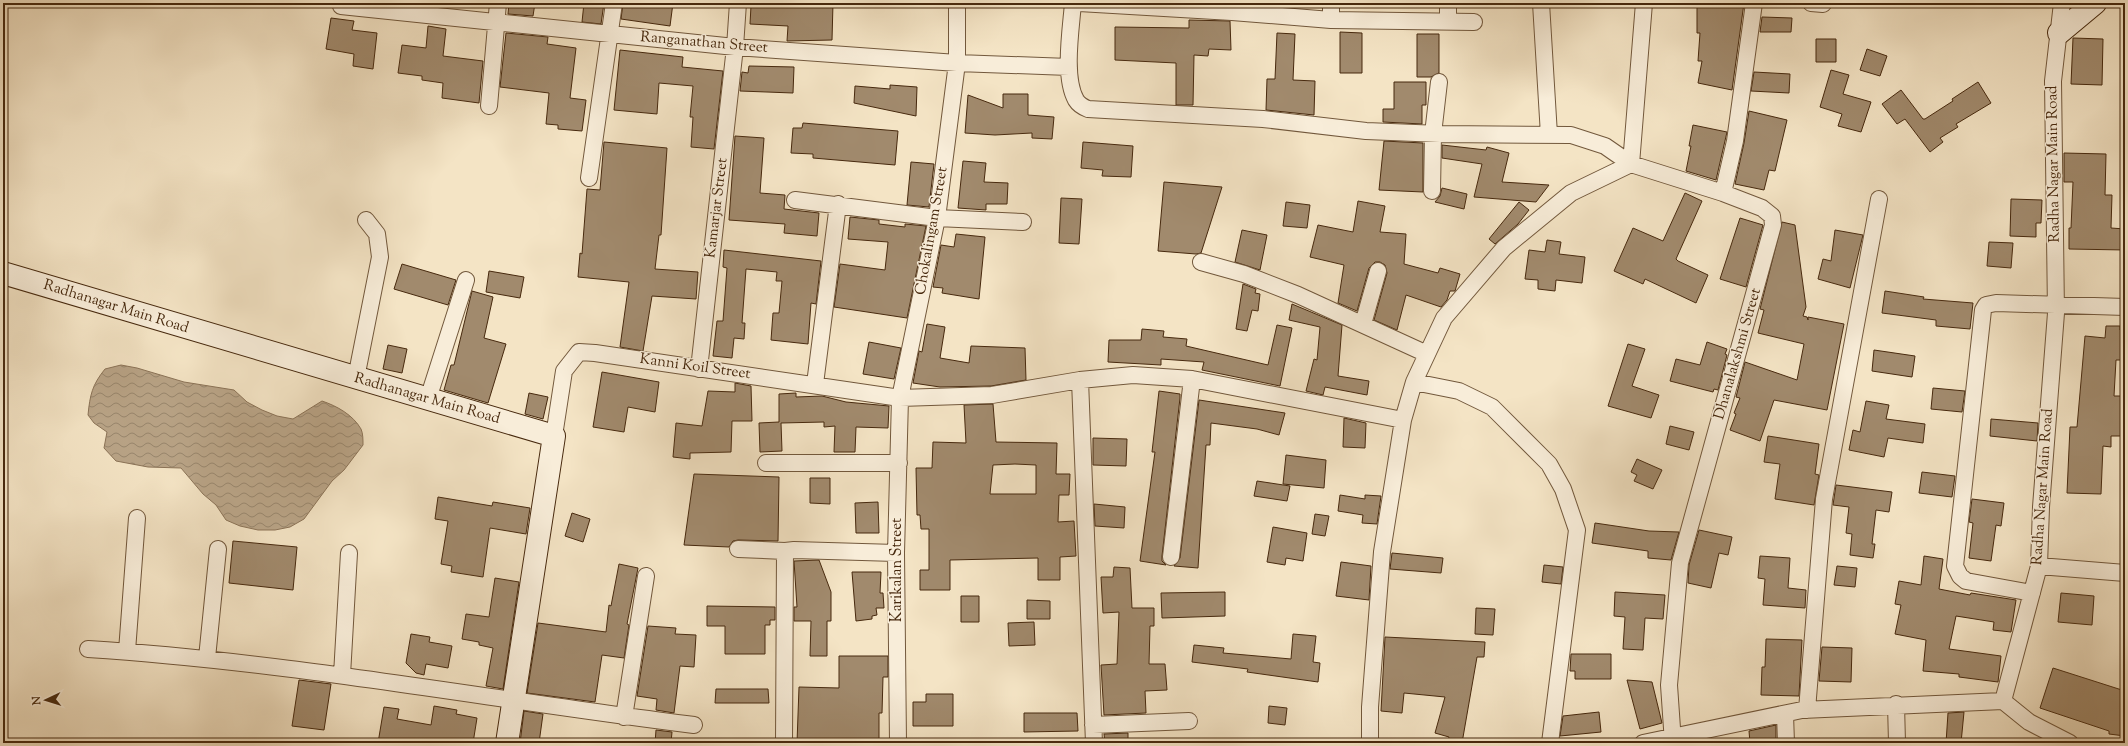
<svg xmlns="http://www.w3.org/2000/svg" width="2128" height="746" viewBox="0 0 2128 746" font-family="'Sorts Mill Goudy',serif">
	<defs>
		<pattern id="water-waves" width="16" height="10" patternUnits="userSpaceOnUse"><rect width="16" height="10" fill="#b9a487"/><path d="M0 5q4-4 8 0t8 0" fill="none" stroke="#98866d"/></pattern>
	</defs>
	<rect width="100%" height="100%" fill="#f4e4c5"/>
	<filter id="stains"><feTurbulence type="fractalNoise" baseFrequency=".005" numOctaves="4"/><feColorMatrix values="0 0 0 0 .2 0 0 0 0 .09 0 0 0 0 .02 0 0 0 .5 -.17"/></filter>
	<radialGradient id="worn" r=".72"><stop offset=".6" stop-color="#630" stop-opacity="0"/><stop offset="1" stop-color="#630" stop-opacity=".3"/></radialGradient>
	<path fill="url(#water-waves)" stroke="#8b7357" d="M121 365 137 368 184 382 234 390 247 402 262 410 277 416 293 419 322 401C337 406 353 415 361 429 363 433 363 440 363 445L344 470 332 481 304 519 290 527 275 530H258L240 526 226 520 216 505 203 494 181 468 148 467 116 461 104 448 107 432 94 423 88 415C90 395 92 385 105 369Z"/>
	<path fill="#a18a6d" stroke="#47290e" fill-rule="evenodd" d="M509 3H535L533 16 508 14Z
		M584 3H604L601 24 582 22Z
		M623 3H673L670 26 621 19Z
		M789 3H833L832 40 787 41 788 26 750 24 751 6 789 7Z
		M1697 3H1744L1732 90 1698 83 1702 61H1698L1700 33H1697Z
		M1762 17 1792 18 1791 32H1760Z
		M331 18 354 21 352 30 377 33 373 69 353 66 354 54 326 49Z
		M1189 20 1230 21 1231 50 1209 49 1208 56 1194 55 1193 105H1176V63L1115 60V27L1189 28Z
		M428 26 446 29 443 56 483 61 479 103 442 98 443 83 422 80V76L398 73 402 45 426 48Z
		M1340 32 1362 33V73H1340Z
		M506 33 548 37 547 44 576 48 570 98 586 100 582 131 558 129V125L546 124 549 93 500 87Z
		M1277 33 1295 34 1293 80 1315 81 1314 115 1266 110 1267 79H1275Z
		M1417 34H1439V73L1431 77H1417Z
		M2073 38 2103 39 2102 85 2071 84Z
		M1816 39H1836V62H1816Z
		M1867 49 1887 56 1880 76 1860 70Z
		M620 50 683 57 682 67 723 71 714 149 691 147 693 117H690L693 86 659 83 657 114 614 110Z
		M749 66 794 67 793 93 740 91 742 72 748 73Z
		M1831 70 1849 75 1843 94 1871 102 1861 132 1838 126 1842 114 1820 107Z
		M1754 72 1790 74 1789 93 1751 91Z
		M1394 82H1426V105H1422V124L1383 122V109H1394Z
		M1978 82 1991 103 1956 124 1958 127 1940 138 1943 142 1930 152 1905 119 1897 124 1882 104 1901 90 1923 119H1925L1953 101 1952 99Z
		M890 85 917 87 916 116 854 103 855 86 890 89Z
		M1003 94H1028V115L1054 117 1052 139 1032 138V133L995 135 965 133 968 95 1003 108Z
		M1749 111 1787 120 1775 171 1769 170 1764 190 1735 184 1744 143Z
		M803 123 898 131 895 165 813 158V154L791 153 793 128H802Z
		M1693 125 1727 132 1716 180 1686 171 1691 146H1689Z
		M735 136 764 138 760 193 785 195 784 209 819 213 817 236 784 233 785 224 729 220Z
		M1384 141 1423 143V192L1379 190Z
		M604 142 667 148 661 235H659L655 269 698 272 696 299 652 296 643 351 620 347 629 282 578 277 580 253 582 254 587 189 600 190Z
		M1083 142 1133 146 1131 177 1102 176 1103 170 1081 168Z
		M1442 145 1486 150 1487 147 1509 153 1502 182 1549 185 1536 202 1474 197 1482 164 1442 158Z
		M2064 153 2106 154 2105 195H2112L2111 228 2125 229V250L2069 249V228H2071L2073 182H2064Z
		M963 161 986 163 984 182 1008 183 1007 204H986V210L958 208Z
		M911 162 934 164 929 207 907 205Z
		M1164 182 1222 187 1201 253 1196 254 1158 251Z
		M1442 188 1467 194 1464 209 1435 202 1440 196Z
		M1685 193 1702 201 1676 259 1678 261 1708 275 1696 303 1645 279 1643 284 1614 271 1633 228 1663 241Z
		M1061 198 1082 199 1079 244 1059 243Z
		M2011 199 2042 200 2041 223H2036V237L2010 236Z
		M1358 201 1385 206 1380 232 1406 234 1404 264 1438 273 1440 268 1460 274 1455 291H1450L1447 300 1441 307 1406 295 1397 330 1374 320 1387 273 1385 265 1380 262H1375L1369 268 1357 311 1338 303 1344 265 1310 257 1318 225 1353 232Z
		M1286 202 1310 205 1307 228 1283 226Z
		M1519 202 1529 210 1518 224 1495 244 1489 239Z
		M850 217 879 220V224L905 227V224L926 226 907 318 834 307 840 264 885 270 888 242 848 239Z
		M1740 218 1763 225 1746 287 1720 279Z
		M1782 222 1795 225 1806 307 1803 316 1807 317 1808 320V317L1844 324 1827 410 1774 400 1760 441 1730 430 1736 414 1734 413 1740 398 1736 397 1745 362 1797 380 1804 344 1758 333 1764 310 1760 309Z
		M1242 230 1267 235 1260 270 1235 262Z
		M1835 230 1863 235 1850 288 1818 279 1823 259 1831 261Z
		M956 234 985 237 979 299 942 293 943 288 933 287 941 245 954 247Z
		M1547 240 1561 242 1559 254 1585 257 1582 283 1556 280 1555 291 1538 289V280L1525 279 1529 250 1545 252Z
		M1989 242 2013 243 2011 268 1987 266Z
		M724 250 821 261 816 304 811 303 808 344 771 340 773 313H779L782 281H776L777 272 746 269 742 323H745L744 339 734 338 732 358 713 356 717 321H723L727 268 723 267Z
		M402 264 456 280 448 305 394 289Z
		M489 271 524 277 520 298 486 292Z
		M1243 284 1256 289 1255 293 1260 294 1258 311 1252 310 1247 331 1236 329Z
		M472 291 493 297 484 338 506 344 488 403 444 390 451 365H454Z
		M1885 291 1924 297 1923 299 1973 303 1970 329 1936 326V320L1882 313Z
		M1292 304 1342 325 1338 376 1369 381 1367 395 1325 387 1323 395 1306 391 1314 359 1317 360 1320 327 1289 320Z
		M927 324 945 327 940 358 969 363 971 346 1025 348 1026 380 991 386 940 387 913 383 919 351 922 352Z
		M1277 325 1292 328 1280 386 1202 370 1204 362 1161 359V365L1108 362 1109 340H1141L1142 329 1164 331 1163 337 1187 339 1186 346 1268 365Z
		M2106 326H2120V330H2125V360H2116L2114 396H2125V436H2111V447L2103 446 2101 494 2067 493 2070 427H2077L2085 336 2105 338Z
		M869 342 901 348 894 379 863 374Z
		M1707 342 1727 349 1725 354 1727 355 1718 390 1714 389 1713 392 1670 381 1676 359 1700 365Z
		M1628 344 1645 349 1632 386 1659 395 1651 418 1608 406Z
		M388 345 407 349 402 373 383 369Z
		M1874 350 1915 356 1912 377 1872 371Z
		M602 372 659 382 655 412 628 407 624 432 593 427Z
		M735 383 751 386 752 421H732L731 452 690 453V459L673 457 676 423 702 426 708 391 735 392Z
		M1933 388 1965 391 1962 412 1931 409Z
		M1159 391 1180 394V398L1162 556V561L1166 565 1140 561 1155 452H1152Z
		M529 393 548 397 543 419 525 414Z
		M796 393V397L822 396 846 402 889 406 888 428 856 427 855 452H834L835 426 824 427V422L781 423 782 451 760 452 759 423 779 422V394Z
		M1199 400 1285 413 1279 435 1257 429 1211 423 1210 445H1206L1198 568 1174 566 1180 558Z
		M1866 401 1889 405 1886 419 1925 424 1923 443 1888 438 1884 457 1849 450 1853 430 1860 432Z
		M993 404 996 442 1057 443 1056 474H1070L1069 495H1059L1058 522 1074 521 1076 556 1060 557V580H1038V558L950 560V590H920V570H929V529H921L920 515H917L916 468H932L933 442 966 443 964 405ZM1015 464 1036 465V494H990L993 465Z
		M1344 418 1366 423 1365 448 1343 447Z
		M1991 419 2038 423 2037 441 1990 436Z
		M1670 426 1694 432 1689 450 1666 444Z
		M1768 436 1819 444 1815 474 1819 475 1814 505 1775 499 1780 464 1764 462Z
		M1093 438 1127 439 1126 466 1093 465Z
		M1286 455 1326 460 1324 488 1283 484Z
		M1637 459 1662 470 1653 489 1634 481 1637 475 1631 472Z
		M1922 472 1955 476 1952 497 1919 493Z
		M694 474 779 477 778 541 738 540 733 541 729 547 684 545Z
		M810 478H830V504L810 503Z
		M1257 481 1290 486 1287 501 1254 496Z
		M1836 485 1892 492 1889 512 1876 510 1872 544H1875L1873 558 1850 555 1852 534 1846 533 1849 507 1833 505Z
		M1340 495 1365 499V495L1381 496 1377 524 1362 523 1363 515 1338 511Z
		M438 497 492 506 493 502 530 508 526 534 490 528 483 577 451 572 452 566 441 564 448 521 435 519Z
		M1972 499 2004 503 2001 526 1996 525 1991 561 1969 558 1973 523 1969 522Z
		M878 502 879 533H856L855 503Z
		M1094 504 1125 507 1124 528 1095 526Z
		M572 513 590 519 583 542 565 536Z
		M1315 514 1329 516 1325 536 1312 534Z
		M1595 523 1649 531 1679 532 1671 560 1648 558V551L1592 543Z
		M1273 527 1307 533 1303 561 1286 558 1285 565 1267 562Z
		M1699 530 1732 537 1728 555 1719 553 1711 588 1688 583 1689 565Z
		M233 541 297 547 293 590 229 583Z
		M1392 553 1443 558 1441 573 1390 569Z
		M1760 556 1790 558 1788 588 1806 590 1805 608 1763 605 1765 579 1758 578Z
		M1924 556 1943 559 1939 589 1970 595 1971 593 2016 600 2011 632 1993 630 1994 622 1956 616 1949 649 2001 656 1998 682 1959 677V674L1923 671 1926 640 1895 634 1901 605 1895 604 1899 581 1921 585Z
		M819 560 831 592V621H827V656H810L811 621H794V607H797L794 561Z
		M1341 562 1371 566 1369 600 1336 596Z
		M619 564 638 568 627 624 629 625 624 658 602 655 595 702 527 693 538 623 606 632 609 605 611 606Z
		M1544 565 1563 567 1561 584 1542 582Z
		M1837 566 1857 568 1855 587 1834 585Z
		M1114 567 1130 568 1132 608H1154V626H1150L1149 664H1165L1167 690 1145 691 1146 713 1104 715 1101 665 1117 664 1119 612 1103 613 1101 577H1113Z
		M852 572H881L880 593H883L884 608H876L877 615 872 616V619L856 621Z
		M495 578 519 582 503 689 486 686 493 648 479 645V642L462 639 466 614 489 617Z
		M1225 592V616L1162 618 1161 593Z
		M1615 592 1665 595 1663 619 1645 618 1643 650 1623 649 1625 617 1614 616Z
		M2061 593 2094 596 2092 625 2058 622Z
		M961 596H979V622H961Z
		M1027 600 1050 601V619H1027Z
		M707 606 775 607V620H770V625H765V654H725V626H707Z
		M1476 608 1495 609 1493 635 1475 634Z
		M1034 622 1035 645 1009 646 1008 623Z
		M648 626 676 628 675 634 696 635 694 667 680 666 674 713 656 710 657 699 637 696Z
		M411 634 430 637 429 642 452 646 448 668 426 664 424 675 416 673 406 663Z
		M1293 634 1316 636 1313 662 1320 663 1318 682 1247 672 1248 669 1192 662 1194 645 1224 648 1223 653 1291 659Z
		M1385 637 1485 642 1484 657H1477L1462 743H1448L1449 737 1435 733 1445 697 1404 693 1402 713 1381 711Z
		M1766 639 1802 640 1799 696 1761 695 1762 667H1765Z
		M1822 647 1852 648 1851 682 1819 681Z
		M1571 654H1611V679H1575V671H1570Z
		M839 656H888V677H883L882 713H879V743H797L799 687 839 688Z
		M2053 668 2125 691V736L2109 734V731L2040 708Z
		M299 680 331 684 324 730 292 726Z
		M1627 680 1652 682 1662 723 1640 729Z
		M716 689H768L769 703H715Z
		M926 694H953V726H913V702H926Z
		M434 706 457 710 456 714 477 718 473 743 452 740 451 743H378L384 707 399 709 397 719 431 725Z
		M1269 706 1287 708 1285 725 1268 723Z
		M524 711 543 714 539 743H520Z
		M1599 712 1601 732 1560 736 1563 716Z
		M1964 712 1961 743H1946L1948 713Z
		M1024 713H1077L1078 731 1024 732Z
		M1776 725V743H1750L1749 731Z
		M656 730 672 732 671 743H655Z
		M1128 733V743H1105L1104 734Z"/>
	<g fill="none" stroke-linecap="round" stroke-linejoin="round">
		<defs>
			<path id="street" d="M1073 3C1071 29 1063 77 1076 100 1079 105 1083 107 1088 109L1263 119 1366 131 1440 134 1571 135 1605 146 1631 164 1571 193 1504 248 1444 318 1414 382
				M1079 3 1232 12V3
				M1541 3 1549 135
				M1644 3 1631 164 1723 193
				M1811 3 1823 4
				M341 6 735 47 957 63 1069 67
				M1232 12 1331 20 1474 22
				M1331 20V3
				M1448 20V3
				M489 106 498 3
				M589 178 614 3
				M1432 191 1433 134 1439 82
				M795 200 937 218 1023 222
				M1201 262 1244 274 1298 295 1427 354
				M1363 324 1378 271
				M699 369 735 47 738 3
				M356 378 380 257 377 234 366 220
				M1080 380 1133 375 1192 379 1403 420
				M815 384 838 204
				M428 399 466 280
				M554 436 564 371 579 352 595 353 900 398 992 395 1080 380 1094 743
				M766 463H899
				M738 549 785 551
				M1171 557 1192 379
				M2039 566 2125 573
				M2032 593 1966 581 1960 576 1955 566 1983 310 1986 305 1996 303 2125 307
				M88 649C291 662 492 700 694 725
				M127 651 137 518
				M207 658 218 549
				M342 675 349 553
				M2003 701 2029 722 2070 743
				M1896 704 1897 743
				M1807 710 1824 499 1879 199
				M1785 714 1786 743
				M624 717 646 576
				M1093 725 1189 721
				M784 743 785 551 794 550 896 553
				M898 743 896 553 900 398 937 218 957 63V3
				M1370 743V707L1382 552 1403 420 1414 382 1459 391 1492 407 1549 464 1563 489 1577 530 1550 743
				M1643 743 1802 710 2003 701 2039 566 2041 507 2056 313 2053 81 2062 3
				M1673 743 1669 685 1680 563 1773 225 1772 216 1762 208 1723 193 1735 141 1754 3"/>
			<path id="secondary" d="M2059 33 2095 3
				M3 273 554 436 507 743"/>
		</defs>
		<use href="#street" stroke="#72583c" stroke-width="18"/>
		<use href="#secondary" stroke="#47290e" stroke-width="24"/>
		<use href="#street" stroke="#f8edd9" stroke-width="16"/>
		<use href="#secondary" stroke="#f8edd9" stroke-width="22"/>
	</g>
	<g text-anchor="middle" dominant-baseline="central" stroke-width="3" stroke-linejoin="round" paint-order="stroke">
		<g font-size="15" fill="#47290e" stroke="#f8edd9">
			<text transform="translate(704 43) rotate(5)">Ranganathan Street</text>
			<text transform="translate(2054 164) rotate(-91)">Radha Nagar Main Road</text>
			<text transform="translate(717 208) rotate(-83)">Kamarjar Street</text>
			<text transform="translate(932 231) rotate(-80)">Chokalingam Street</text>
			<text transform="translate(116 307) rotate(17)">Radhanagar Main Road</text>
			<text transform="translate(1738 354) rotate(-74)">Dhanalakshmi Street</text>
			<text transform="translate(695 367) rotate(8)">Kanni Koil Street</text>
			<text transform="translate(427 399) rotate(16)">Radhanagar Main Road</text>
			<text transform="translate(2043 487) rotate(-86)">Radha Nagar Main Road</text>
			<text transform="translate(897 570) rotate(-90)">Karikalan Street</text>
		</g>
	</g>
	<rect width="2128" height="746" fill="none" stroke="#f4e4c5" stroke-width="16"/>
	<rect x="4" y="4" width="2120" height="738" fill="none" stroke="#47290e" stroke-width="2"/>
	<rect x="8" y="8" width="2112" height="730" fill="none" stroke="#47290e"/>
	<g transform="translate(46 700) rotate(266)" stroke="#f8edd9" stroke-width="3" paint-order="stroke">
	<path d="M0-3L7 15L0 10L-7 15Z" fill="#47290e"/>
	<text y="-6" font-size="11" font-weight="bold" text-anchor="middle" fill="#47290e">N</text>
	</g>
	<rect width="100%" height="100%" filter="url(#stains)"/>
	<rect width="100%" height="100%" fill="url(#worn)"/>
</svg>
